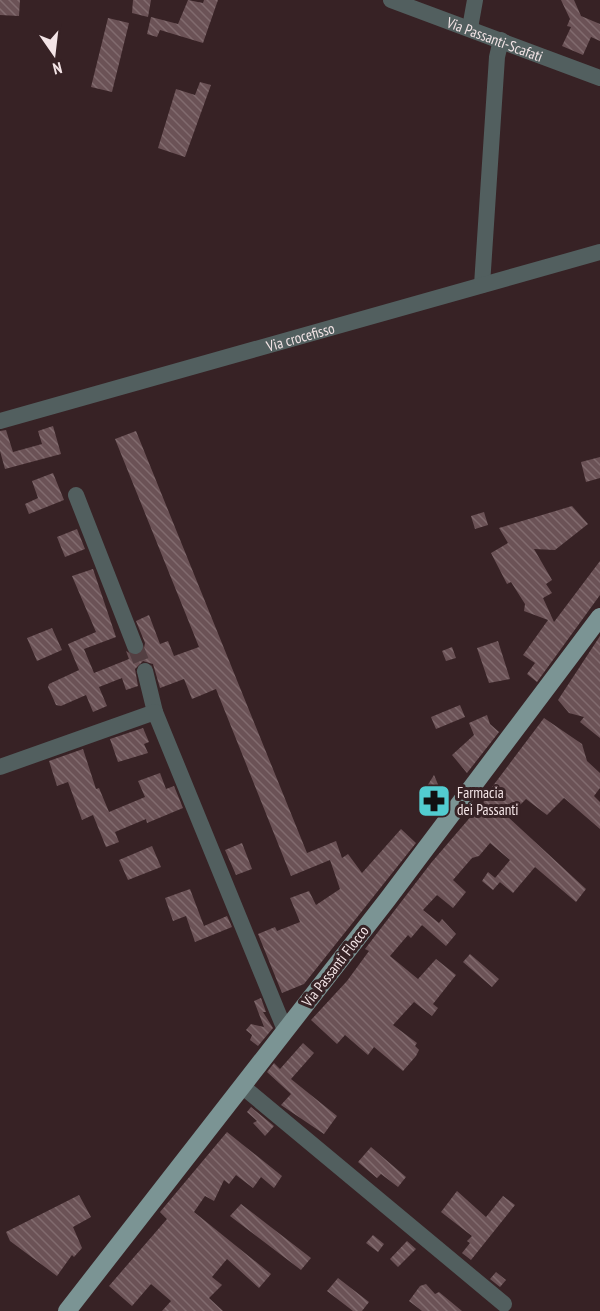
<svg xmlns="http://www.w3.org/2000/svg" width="600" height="1311" viewBox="0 0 600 1311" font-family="'PT Sans Narrow',sans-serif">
	<defs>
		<pattern id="building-back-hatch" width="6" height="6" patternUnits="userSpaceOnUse" patternTransform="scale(1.5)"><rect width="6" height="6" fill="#6b5256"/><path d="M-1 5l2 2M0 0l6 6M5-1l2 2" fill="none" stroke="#816b6e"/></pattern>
	</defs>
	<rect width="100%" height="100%" fill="#372225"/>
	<path fill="url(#building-back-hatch)" d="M0 0H20L19 16 0 15Z
		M133 0H151L148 17 132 13Z
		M188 0 203 3 204 0H218L203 43 160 30 157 37 147 34 151 17 178 24Z
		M561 0H574L581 16 600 24V41L591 37 583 55 562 46 571 27 567 26 570 19Z
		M108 18 129 23 112 92 91 87Z
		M200 82 211 85 185 157 158 148 176 89 195 95Z
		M53 426 61 454 5 469 0 451V431L6 430 13 452 42 444 38 431Z
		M136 431 307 853 336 841 342 858 348 854 362 873 401 829 416 843 304 984 282 993 258 934 275 927 277 931 300 922 290 898 309 891 316 905 340 889 330 860 291 876 216 689 192 699 184 679 160 688 153 664 143 661 135 669 138 686 126 690 122 678 99 687 107 706 93 712 86 695 61 706 56 705 48 687 49 684 79 670 68 644 96 632 72 576 93 569 116 637 84 649 94 673 129 659 126 651 134 656 143 653 145 643 136 621 149 615 160 644 168 641 174 656 199 647 115 439Z
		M600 457V478L586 482 581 462Z
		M53 473 64 500 29 514 25 504 38 498 32 481Z
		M572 506 588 524 555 550 534 549 552 580 546 584 552 593 543 598 554 622 600 561V595L537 682 527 674 535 663 523 655 548 620 524 611 525 604 511 582 507 584 491 553 508 543 499 528Z
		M484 512 488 525 475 529 471 516Z
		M77 529 85 549 65 557 57 537Z
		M52 628 62 650 37 661 27 638Z
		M600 636V738L580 722 584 717 569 713 558 700Z
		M498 641 510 679 489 683 477 648Z
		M452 647 456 658 446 661 442 651Z
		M460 705 465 717 436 729 431 717Z
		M487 715 490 724 499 732 467 773 452 755 474 735 469 723Z
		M544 718 582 744 587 761 600 773V788L594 796 600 802V829L564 798 547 815 526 799 508 817 586 889 576 902 535 867 513 893 495 878 510 860 490 843 479 856 472 858 453 880 466 892 453 908 437 895 423 910 439 923 442 919 456 934 446 946 422 925 411 938 408 935 390 956 418 979 436 959 456 975 433 1004 438 1008 432 1016 414 1002 393 1025 417 1043 415 1046 419 1050 416 1056 403 1071 374 1047 368 1055 345 1035 337 1044 311 1020 347 981 369 951 365 949 431 863 491 793 489 791Z
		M143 728 149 742 144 744 148 753 118 762 110 739Z
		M83 749 96 789 99 788 109 812 145 797 138 781 160 773 166 789 174 786 183 808 147 823 146 819 115 832 119 842 106 847 93 815 82 820 68 782 57 786 49 761Z
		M434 775 446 803 436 816 420 803 419 799Z
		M242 843 252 869 236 875 225 850Z
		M152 846 161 867 128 880 119 860Z
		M488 872 500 882 493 890 482 881Z
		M190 889 204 926 227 916 232 927 195 942 186 916 173 921 165 898Z
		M470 954 499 979 492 987 463 962Z
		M261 998 266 1012H263L273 1028 258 1046 250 1040 252 1035 246 1030 251 1024 264 1027 254 1001Z
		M303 1043 314 1053 291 1079 337 1116 324 1134 281 1105 291 1094 267 1072 274 1063 280 1069Z
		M251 1107 274 1126 265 1136 253 1123 257 1121 247 1112Z
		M227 1132 282 1176 274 1188 261 1177 253 1188 236 1175 229 1184 224 1180 214 1201 205 1196 194 1212 271 1274 259 1288 227 1259 212 1277 222 1285 209 1298 223 1311H162L171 1301 151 1284 132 1306 109 1286 167 1219 160 1212Z
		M371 1147 406 1177 398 1187 381 1174 377 1178 358 1162Z
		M457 1191 486 1217 503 1196 515 1205 471 1260 462 1253 470 1243 467 1241 472 1236 441 1212Z
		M79 1195 91 1217 73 1227 82 1248 74 1257 72 1255 57 1276 10 1241 6 1232Z
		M241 1204 311 1258 301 1270 230 1216Z
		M373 1235 384 1244 378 1252 366 1243Z
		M407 1241 416 1249 398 1267 390 1259Z
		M496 1272 506 1280 500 1287 490 1279Z
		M338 1278 369 1302 362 1311H353L327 1291Z
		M426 1284 435 1294 439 1292 462 1311H422L409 1301 420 1286Z"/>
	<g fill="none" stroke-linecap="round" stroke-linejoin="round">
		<path stroke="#533f42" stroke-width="16" stroke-dasharray="16 8" stroke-linecap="butt" d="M135 646 145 671"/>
		<g stroke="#525f5f" stroke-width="16">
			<path id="s1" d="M391 0 600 78"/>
			<path d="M470 28 475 0"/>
			<path d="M482 285 497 57 501 40"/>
			<path id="s2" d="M0 421 600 252"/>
			<path d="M76 495 135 646"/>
			<path d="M145 671 155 712"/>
			<path d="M0 767 155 712 285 1030"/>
			<path d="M242 1086 504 1304"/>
		</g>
		<path stroke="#7b9494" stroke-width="18" d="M67 1311 387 900 600 617"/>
	</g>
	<defs>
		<symbol id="pharmacy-square" viewBox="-11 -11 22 22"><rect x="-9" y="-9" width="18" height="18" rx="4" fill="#52ccd0" stroke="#372225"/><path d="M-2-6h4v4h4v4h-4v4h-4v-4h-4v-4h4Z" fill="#111"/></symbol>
	</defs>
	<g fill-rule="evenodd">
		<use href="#pharmacy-square" x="415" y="782" width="38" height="38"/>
	</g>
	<g text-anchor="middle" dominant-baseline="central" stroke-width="6" stroke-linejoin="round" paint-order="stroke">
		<g font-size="15" fill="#f3e4e6" stroke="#372225">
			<text stroke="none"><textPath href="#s1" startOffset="111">Via Passanti-Scafati</textPath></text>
			<text stroke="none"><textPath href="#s2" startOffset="312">Via crocefisso</textPath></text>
			<text transform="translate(335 966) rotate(-52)">Via Passanti Flocco</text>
		</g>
		<g font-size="15" fill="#f3e4e6" stroke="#372225" text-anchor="start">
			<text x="457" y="792">Farmacia<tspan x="457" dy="17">dei Passanti</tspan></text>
		</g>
	</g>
	<g transform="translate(54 54) rotate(166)" stroke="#372225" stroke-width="4.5" paint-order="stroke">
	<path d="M0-4.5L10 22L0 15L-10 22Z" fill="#f3e4e6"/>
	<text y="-9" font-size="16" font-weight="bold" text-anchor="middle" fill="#f3e4e6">N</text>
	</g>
</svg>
